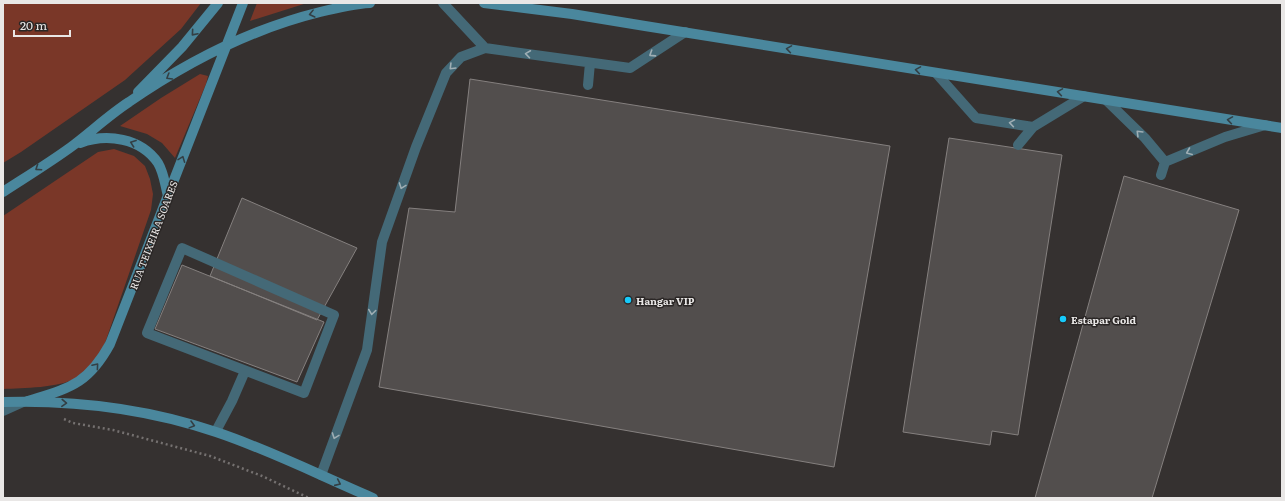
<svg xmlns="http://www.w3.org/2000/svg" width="1285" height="501" viewBox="0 0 1285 501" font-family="Literata,serif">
	<rect width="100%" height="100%" fill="#353130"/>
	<path fill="#7a3728" d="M3 3H201L181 29 125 80 21 152 3 163Z
		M257 3H307L250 21Z
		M200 74 208 76 206 84 175 158 162 143 147 134 120 126 161 98Z
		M114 149 134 156 145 166 150 179 153 194 151 210 105 343C99 355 89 371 76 378 59 388 23 388 3 389V216L98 152Z"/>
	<path fill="#524e4d" stroke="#85807f" d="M470 79 890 146 834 467 379 387 409 208 455 212Z
		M949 138 1062 155 1018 435 992 431 990 445 903 432Z
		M1124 176 1239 210 1152 498H1035Z
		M242 198 357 248 317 320 210 276Z
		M182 265 324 322 297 382 155 329Z"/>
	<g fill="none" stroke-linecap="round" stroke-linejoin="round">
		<path stroke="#757170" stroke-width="2.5" stroke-dasharray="2 3" stroke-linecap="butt" d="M64 419 73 423 113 430 210 456 262 476 309 498"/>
		<path stroke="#446977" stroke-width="10" d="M443 3 485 48 630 68 685 32
			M936 73 976 118 1033 127 1084 96
			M588 85 590 63
			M1106 100 1145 138 1165 162
			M1018 145 1033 127
			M1161 175 1165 162 1225 137 1265 125
			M182 248 334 315 304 393 147 333Z
			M216 431 232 401 245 371
			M321 475 367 350 382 242 416 147 446 73 461 57 485 48"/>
		<path stroke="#446977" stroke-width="10" d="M3 411 23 402"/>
		<path stroke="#4a879d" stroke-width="10" d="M484 3 572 14 645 26 1282 128
			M138 92 182 47 218 3
			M80 143C107 133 141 138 158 163 164 173 165 185 168 196
			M3 192C26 177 49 163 71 147 91 132 109 115 129 102 187 62 251 29 320 12 336 8 353 4 370 3
			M3 402C74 400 148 409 216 432 270 450 321 476 373 498
			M25 402C68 388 87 386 110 344L243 3"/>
	</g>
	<defs><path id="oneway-chevron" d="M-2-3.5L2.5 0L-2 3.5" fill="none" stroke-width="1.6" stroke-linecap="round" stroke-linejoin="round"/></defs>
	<g stroke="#333f44">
		<use href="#oneway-chevron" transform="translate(312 14) rotate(166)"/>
		<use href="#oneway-chevron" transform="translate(194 33) rotate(131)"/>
		<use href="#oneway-chevron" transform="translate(789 49) rotate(-171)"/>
		<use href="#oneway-chevron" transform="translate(918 70) rotate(-171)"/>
		<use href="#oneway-chevron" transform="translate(169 77) rotate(149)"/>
		<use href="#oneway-chevron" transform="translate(1060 92) rotate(-171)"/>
		<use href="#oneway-chevron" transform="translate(1230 120) rotate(-171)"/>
		<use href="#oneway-chevron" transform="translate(133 143) rotate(-160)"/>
		<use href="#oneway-chevron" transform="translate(182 159) rotate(-69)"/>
		<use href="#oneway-chevron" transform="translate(38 168) rotate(146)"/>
		<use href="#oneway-chevron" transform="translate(96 366) rotate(-50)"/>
		<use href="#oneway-chevron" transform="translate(64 403) rotate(3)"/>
		<use href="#oneway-chevron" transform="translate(192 425) rotate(15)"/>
		<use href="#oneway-chevron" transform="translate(338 483) rotate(24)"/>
	</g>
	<g stroke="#9faeb4">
		<use href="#oneway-chevron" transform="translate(528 54) rotate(-172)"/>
		<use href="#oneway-chevron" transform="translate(652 54) rotate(147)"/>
		<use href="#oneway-chevron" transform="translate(452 67) rotate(135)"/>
		<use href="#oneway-chevron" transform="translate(1012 123) rotate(-171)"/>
		<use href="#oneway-chevron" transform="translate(1139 133) rotate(-135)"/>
		<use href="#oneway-chevron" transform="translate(1189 152) rotate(158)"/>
		<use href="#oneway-chevron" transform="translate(402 186) rotate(110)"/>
		<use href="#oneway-chevron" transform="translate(372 312) rotate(98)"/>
		<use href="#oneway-chevron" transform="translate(335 436) rotate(110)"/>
	</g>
	<g fill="#16cafb" stroke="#2b2726" stroke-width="1.5">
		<circle cx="628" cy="300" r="4"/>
		<circle cx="1063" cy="319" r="4"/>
	</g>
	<g text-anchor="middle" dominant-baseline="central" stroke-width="3" stroke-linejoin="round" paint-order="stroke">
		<g font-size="10" fill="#e9e7e6" stroke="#2b2726">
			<text transform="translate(153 235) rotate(-69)">RUA TEIXEIRA SOARES</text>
		</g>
		<g font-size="10" font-weight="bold" fill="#e9e7e6" stroke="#2b2726" text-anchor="start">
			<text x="636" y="300">Hangar VIP</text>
			<text x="1071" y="319">Estapar Gold</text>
		</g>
	</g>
	<rect width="1285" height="501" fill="none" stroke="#e9e7e6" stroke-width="8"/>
	<path d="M14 30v6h56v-6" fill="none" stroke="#e9e7e6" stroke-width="2"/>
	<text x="20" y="30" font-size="12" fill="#e9e7e6" stroke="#2b2726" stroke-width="3" paint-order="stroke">20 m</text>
</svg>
